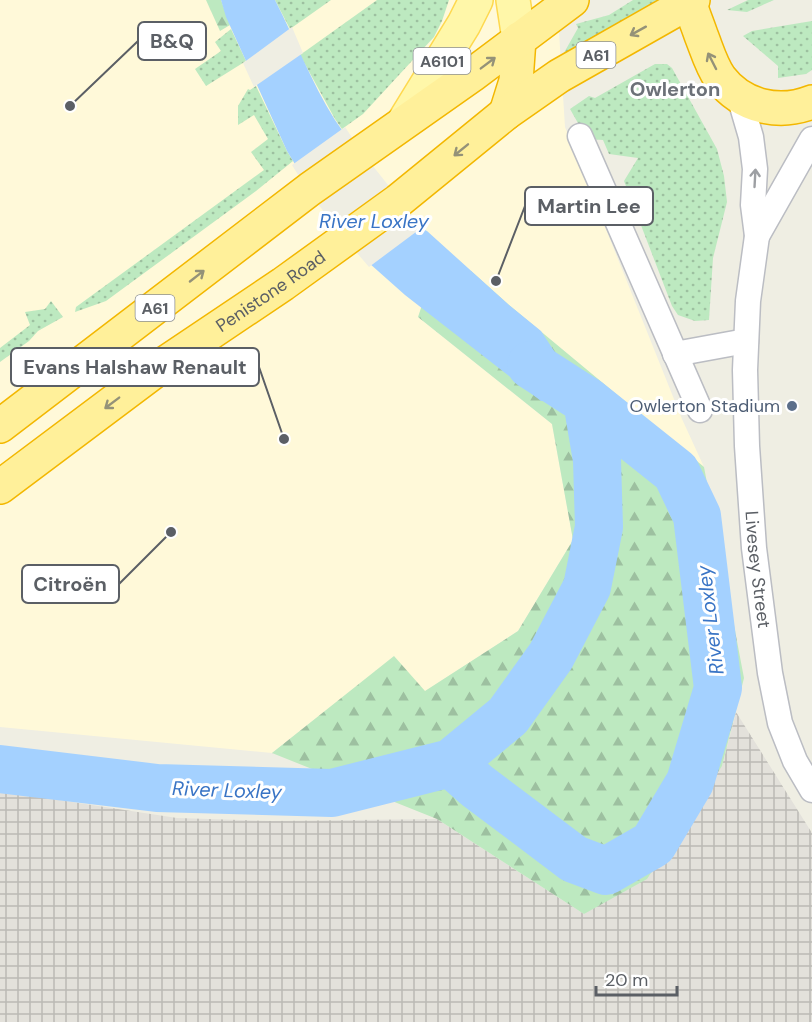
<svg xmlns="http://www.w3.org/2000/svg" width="812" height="1022" viewBox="0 0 812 1022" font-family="'DM Sans',sans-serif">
	<defs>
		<pattern id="industrial-grid" width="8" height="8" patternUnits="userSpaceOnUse" patternTransform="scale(1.5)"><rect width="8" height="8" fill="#e3e1db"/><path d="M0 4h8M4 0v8" fill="none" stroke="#bbbab5"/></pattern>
		<pattern id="grass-dots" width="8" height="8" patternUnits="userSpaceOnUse" patternTransform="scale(1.5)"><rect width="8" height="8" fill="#bde9c0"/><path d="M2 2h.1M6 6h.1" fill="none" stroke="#9dc0a0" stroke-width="1.8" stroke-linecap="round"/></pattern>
		<pattern id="forest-firs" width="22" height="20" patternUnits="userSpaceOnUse" patternTransform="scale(1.5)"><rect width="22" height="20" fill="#bde9c0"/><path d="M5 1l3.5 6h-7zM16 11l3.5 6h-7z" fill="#9dc0a0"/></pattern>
	</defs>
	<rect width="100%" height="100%" fill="#efeee3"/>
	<path fill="#fff9d9" d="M0 0H557L565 127 682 419 704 467 509 305 471 271 418 317 552 424 573 540 518 631 424 692 394 657 272 753 0 727Z"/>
	<path fill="url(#industrial-grid)" d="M736 712 812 833V1022H0V791L177 818 272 821 437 819 584 914 722 766Z"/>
	<path fill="url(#grass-dots)" d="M275 0H331L290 29Z
		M377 0H449L442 21 434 37 363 114 342 129 335 119 300 55Z
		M633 0H659L561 58 578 28 576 24 609 15Z
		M748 0H774L747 12 727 10Z
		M812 21V70L806 74 778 78V66L743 36 752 31Z
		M231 29 246 61 206 86 195 69 221 51 215 42Z
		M655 64H667L672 68 717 149 724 176 727 202 713 258 709 320 695 321 678 315 672 306 624 181 638 158 609 154 603 140 587 139 570 109 589 96 595 98Z
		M256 86 287 151 293 161 256 191 106 301 75 312 76 307 264 170 251 152 268 139 254 115 238 125V106L248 89 250 90Z
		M51 301 63 317 38 331 29 341 0 362V348L30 325 25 312 45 309Z"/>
	<path fill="url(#forest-firs)" d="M206 0H221L230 25 220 31Z
		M434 269 471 271 509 305 704 467 744 678 722 766 647 879 584 914 437 819 272 753 394 656 425 691 518 631 573 540 552 424 418 317Z"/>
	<path fill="#a4d1ff" d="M221 0H275C295 39 311 82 335 120 360 157 390 191 417 226L427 231 509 305 541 331 587 401H541L405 295 369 263 310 189 287 151 226 17Z"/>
	<path fill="#efeee3" d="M292 27 303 53 254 87 243 63Z
		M345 127 361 151 419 224 424 226 369 267 345 239 308 191 292 165Z"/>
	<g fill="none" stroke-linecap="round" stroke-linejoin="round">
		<path stroke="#a4d1ff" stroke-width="48" d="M451 763 477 786 574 859 606 871 653 844 690 782 718 688 697 516 676 472 587 401
			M0 769 157 788 332 793 451 763 508 716 551 656 587 587 599 527 597 460 587 401 531 365"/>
		<defs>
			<g id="minor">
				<path id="s1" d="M739 96 751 137 755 169 753 205 757 236 748 301 745 370 747 446 754 548 770 673 780 723 795 761 812 790"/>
				<path d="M580 136 700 410"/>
				<path d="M757 236 812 139"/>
				<path d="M675 354 746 341"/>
			</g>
			<path id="primary" d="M513 0 519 39
				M405 120 464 24 476 0"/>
			<g id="trunk">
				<path d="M689 0C692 12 697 23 701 35 707 50 711 65 720 78 742 107 779 115 812 102"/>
				<path d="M506 113 516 81 519 39"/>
				<path d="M0 426 310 189 472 75 572 0"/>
				<path id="s2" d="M0 487 164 364 283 284 398 201 506 113 559 76 693 0"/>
			</g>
		</defs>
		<use href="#minor" stroke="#bbbdc3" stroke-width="27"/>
		<use href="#primary" stroke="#fed84e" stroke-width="36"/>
		<use href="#trunk" stroke="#f3b700" stroke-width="36"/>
		<use href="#minor" stroke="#fff" stroke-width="24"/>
		<use href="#primary" stroke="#fff7a9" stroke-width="33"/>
		<use href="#trunk" stroke="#fff09a" stroke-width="33"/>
	</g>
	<defs><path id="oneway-shaft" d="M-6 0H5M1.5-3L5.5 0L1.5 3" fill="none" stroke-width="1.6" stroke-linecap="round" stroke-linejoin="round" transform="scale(1.5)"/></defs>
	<g stroke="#949278">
		<use href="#oneway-shaft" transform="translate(638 31) rotate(151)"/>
		<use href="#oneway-shaft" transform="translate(712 61) rotate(-117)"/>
		<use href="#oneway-shaft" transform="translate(488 63) rotate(-37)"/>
		<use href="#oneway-shaft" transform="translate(461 150) rotate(141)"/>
		<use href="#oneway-shaft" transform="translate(197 276) rotate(-38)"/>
		<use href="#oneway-shaft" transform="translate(112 403) rotate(143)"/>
	</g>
	<use stroke="#9d9fa3" href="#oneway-shaft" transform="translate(755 178) rotate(-87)"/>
	<circle fill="#5c6f8a" stroke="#fff" stroke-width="2" cx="792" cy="406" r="6"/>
	<g text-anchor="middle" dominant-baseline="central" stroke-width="6" stroke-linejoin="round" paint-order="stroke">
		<g fill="#fff" stroke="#8c8f93" stroke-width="1.5">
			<rect x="576.5" y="42" width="39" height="26" rx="4.5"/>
			<rect x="413.5" y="48" width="57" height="26" rx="4.5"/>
			<rect x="135.5" y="295" width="39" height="26" rx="4.5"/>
		</g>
		<g font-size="16" font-weight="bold" fill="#5b5f65">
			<text x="596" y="55">A61</text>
			<text x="442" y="61">A6101</text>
			<text x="155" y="308">A61</text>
		</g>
		<g font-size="18" fill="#5b5f65" stroke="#fff">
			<text stroke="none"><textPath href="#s2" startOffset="334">Penistone Road</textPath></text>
			<text stroke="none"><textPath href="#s1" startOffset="477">Livesey Street</textPath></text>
		</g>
		<g font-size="18" fill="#4e5e75" stroke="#fff" text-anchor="end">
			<text x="780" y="406">Owlerton Stadium</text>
		</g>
		<g font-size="20" font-weight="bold" fill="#6c7178" stroke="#fff">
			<text x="675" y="89">Owlerton</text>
		</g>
		<g font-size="20" font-style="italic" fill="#3974c5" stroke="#fff">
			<text x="374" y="221">River Loxley</text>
			<text transform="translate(710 620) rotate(-97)">River Loxley</text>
			<text transform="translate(227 790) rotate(2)">River Loxley</text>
		</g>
	</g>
	<path fill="none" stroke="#5b5f65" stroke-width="2" d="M70 106L138 41M496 281L525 206M284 439L259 367M171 532L119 584"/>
	<g fill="#5b5f65" stroke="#fff" stroke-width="2">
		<circle cx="70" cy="106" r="6"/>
		<circle cx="496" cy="281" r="6"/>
		<circle cx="284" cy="439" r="6"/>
		<circle cx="171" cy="532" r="6"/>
	</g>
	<g fill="#fff" stroke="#5b5f65" stroke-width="2">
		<rect x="138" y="22" width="68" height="38" rx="6"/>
		<rect x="525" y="187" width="128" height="38" rx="6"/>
		<rect x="11" y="348" width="248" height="38" rx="6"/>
		<rect x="22" y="565" width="97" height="38" rx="6"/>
	</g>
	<g font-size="20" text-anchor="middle" font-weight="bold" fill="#5b5f65">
		<text x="172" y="48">B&amp;Q</text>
		<text x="589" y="213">Martin Lee</text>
		<text x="135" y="374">Evans Halshaw Renault</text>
		<text x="70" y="591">Citroën</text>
	</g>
	<path d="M596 986v9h81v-9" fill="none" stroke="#5b5f65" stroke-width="3"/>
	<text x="605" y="986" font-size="18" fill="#5b5f65" stroke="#ffffff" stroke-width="4.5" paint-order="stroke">20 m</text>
</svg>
